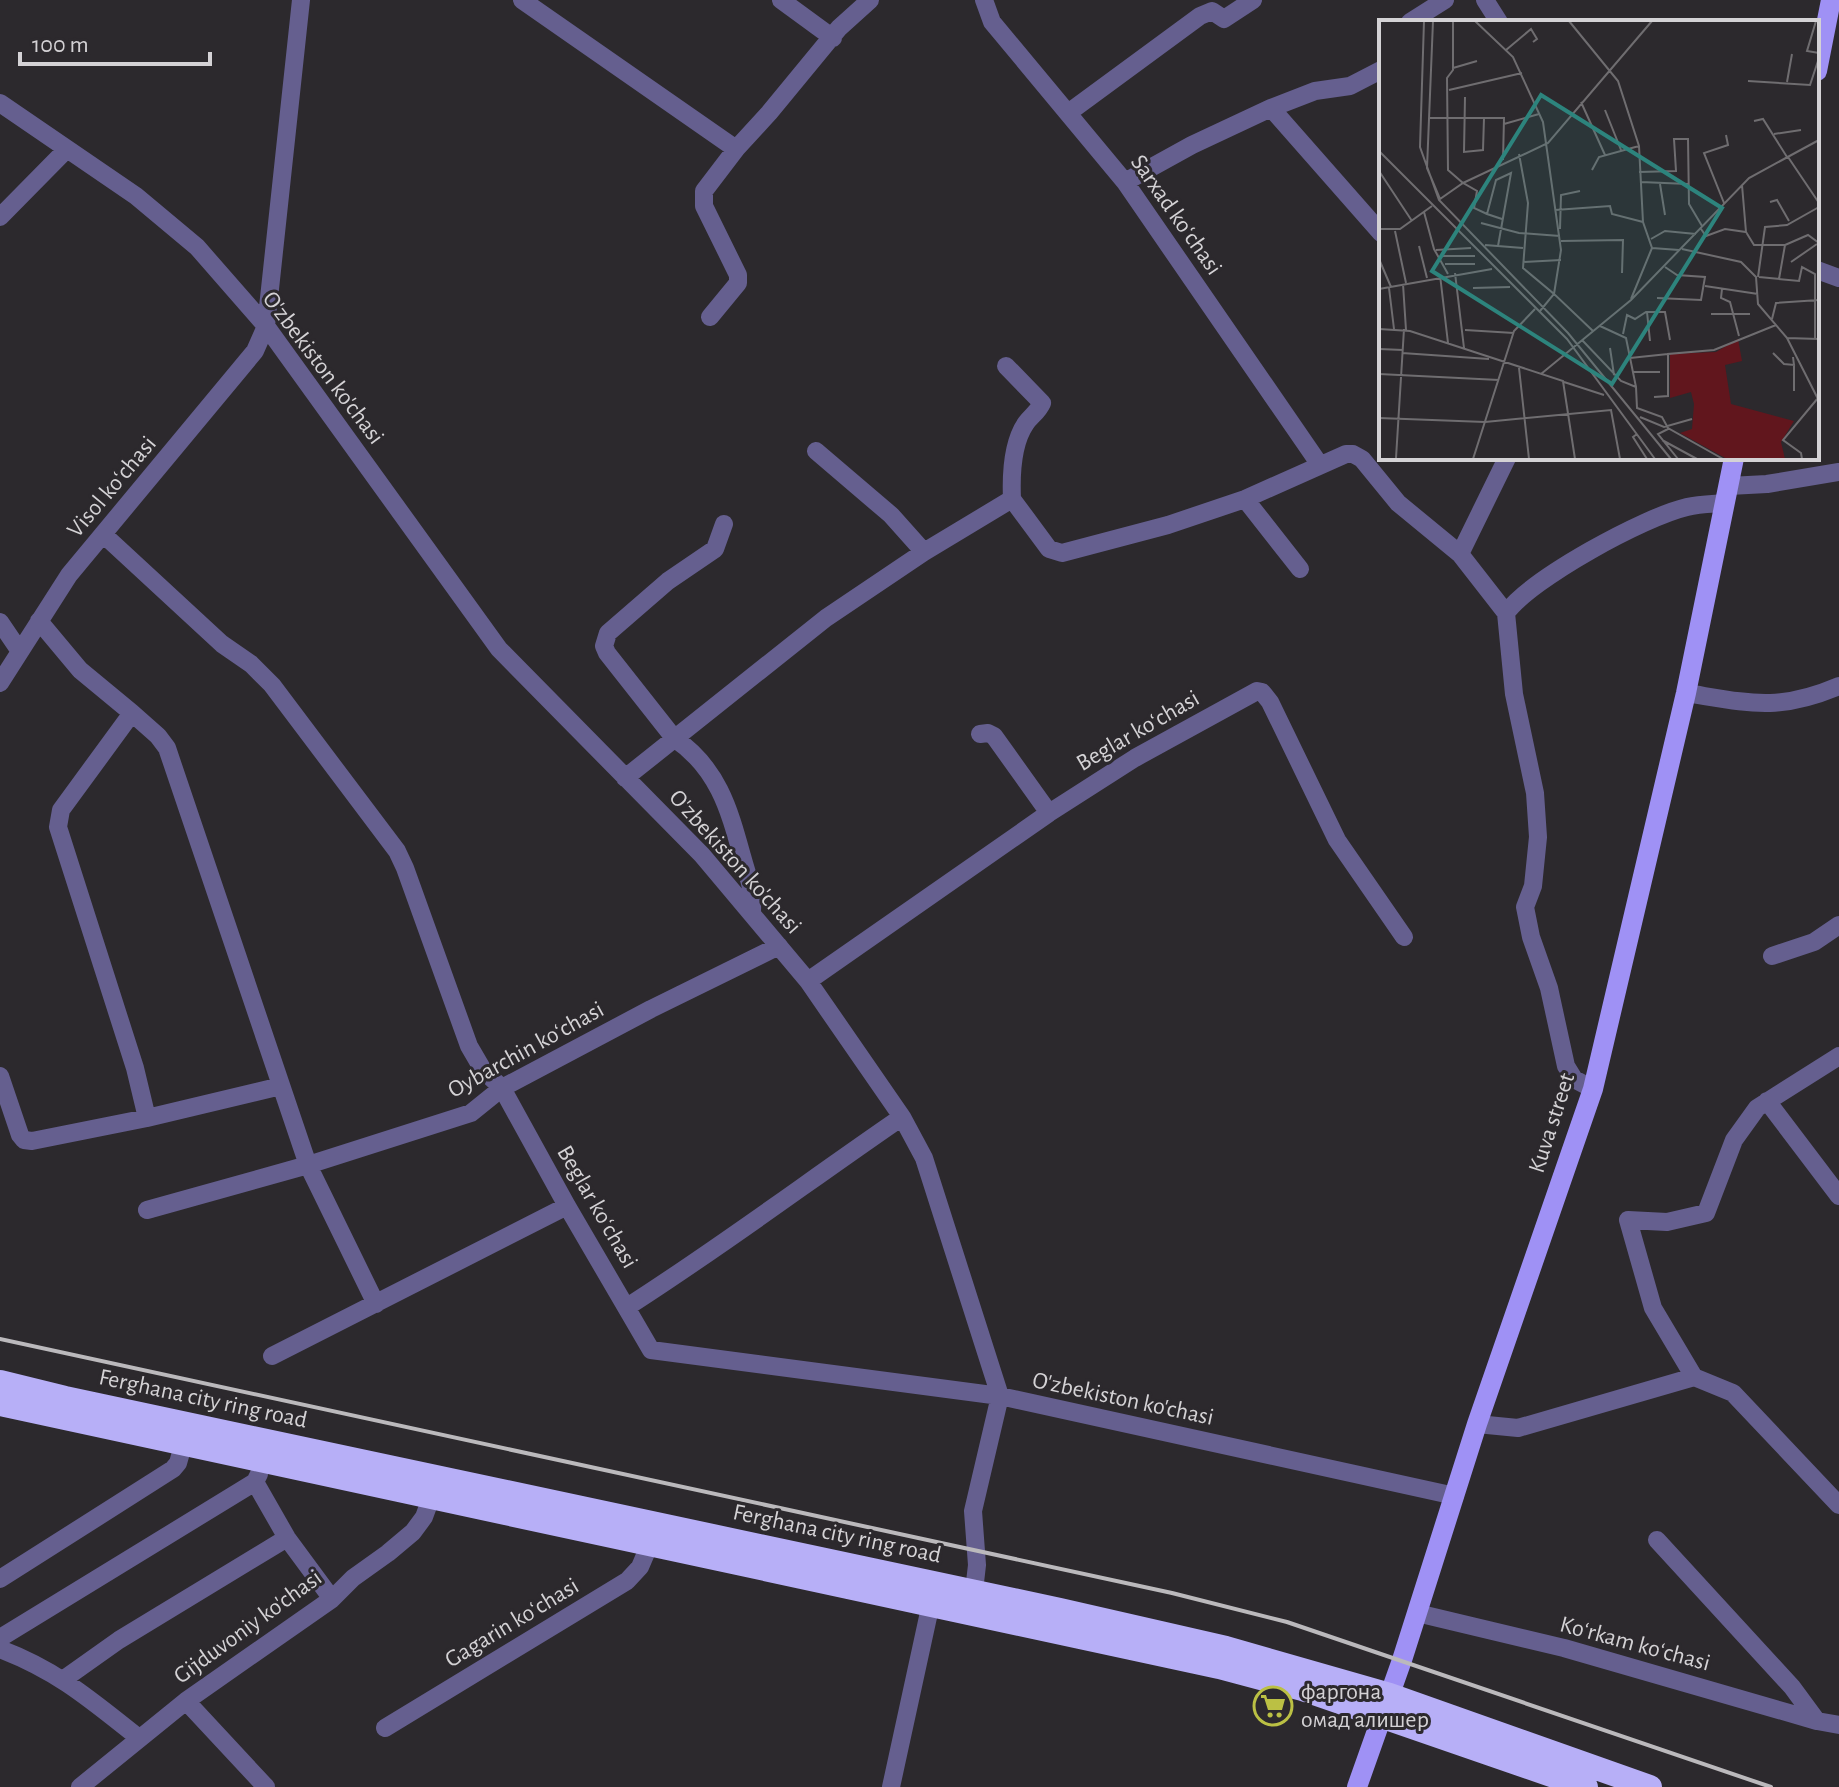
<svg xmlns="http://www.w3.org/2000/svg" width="1839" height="1787" viewBox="0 0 1839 1787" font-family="'Alegreya Sans',sans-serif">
	<rect width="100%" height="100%" fill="#2c292d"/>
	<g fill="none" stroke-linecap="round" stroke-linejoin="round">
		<path stroke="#655f8f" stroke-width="18" d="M522 0 736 149
			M781 0 833 38
			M984 0 992 22 1125 182 1320 465
			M1485 0 1499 22
			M1410 22 1445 0
			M0 103 136 196 197 247 266 326 499 649 702 855 808 981 902 1117 924 1158 1000 1396 1455 1496
			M1271 108 1381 233
			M1068 113 1200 16 1212 11 1224 19 1253 0
			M1125 182 1192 145 1271 108 1315 91 1350 86 1381 70
			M0 217 67 149
			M1817 270 1839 278
			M710 317 738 283V275L704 206V191L736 149 769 113 839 28 870 0
			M1006 366 1042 403C1038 412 1031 416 1026 423 1012 443 1011 476 1012 499
			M816 451 891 515 924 552
			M1729 486 1767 484 1839 472
			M1245 499 1300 569
			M724 524 715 549 668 581 608 633 604 646 607 653 674 738C718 768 729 809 742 856 749 882 753 884 752 912
			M104 535 222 644 251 664 272 685 397 851 405 868 469 1046 483 1070 502 1088 567 1206 651 1350 1000 1396 973 1511 977 1565 974 1591
			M1460 554 1507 458
			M1506 613C1532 578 1644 517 1687 507 1699 504 1712 504 1725 503
			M39 621 80 670 132 713
			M0 622 19 650
			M0 683 69 575 255 351 266 326 301 0
			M1686 693C1749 703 1778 712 1839 686
			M980 734 988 733 994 736 1049 813
			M625 778 826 618 924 552 1012 499 1049 549 1062 553 1168 525 1245 499 1346 454H1353L1362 459 1398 503 1460 554 1506 613 1514 694 1535 793 1538 837 1533 886 1525 907 1531 937 1549 988 1566 1066 1574 1079 1593 1089
			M1772 956 1814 942 1839 925
			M808 981 1049 813 1135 758 1257 691 1262 692 1270 702 1337 840 1404 937
			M0 1076 20 1135 24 1140 32 1141 147 1118
			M281 1086 147 1118 135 1068 58 827 61 810 132 713 158 736 167 748 308 1165 376 1304
			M1767 1101 1839 1196
			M147 1210 308 1165 471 1113 502 1088 651 1009 779 946
			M627 1307C721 1247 810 1180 902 1117
			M272 1356 567 1206
			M1694 1377 1653 1308 1628 1220 1667 1222 1706 1213 1734 1140 1757 1108 1839 1056
			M1477 1424 1518 1428 1694 1377 1733 1393 1839 1505
			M259 1474 255 1482 287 1538 332 1599
			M1657 1540 1792 1687 1817 1721
			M0 1579 173 1469 178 1463 184 1442
			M1417 1613 1564 1648 1817 1721 1839 1725
			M0 1638 255 1482
			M0 1649C58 1671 91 1700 139 1738
			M64 1679 119 1640 287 1538
			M186 1701 266 1787
			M385 1728 627 1581 640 1567 649 1546
			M80 1787 186 1701 332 1599 353 1578 388 1553 413 1532 424 1517 431 1498
			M891 1787 933 1594"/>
		<path stroke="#9f91f5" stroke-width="20" d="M1817 71 1831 0
			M1357 1787 1402 1660 1477 1424 1593 1089 1686 693 1734 458"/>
		<path stroke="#b7aff7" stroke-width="24" d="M0 1382 65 1398 1060 1610 1226 1648 1390 1695 1650 1787
			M0 1404 1219 1667 1302 1689 1586 1787"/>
		<path stroke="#bbb9bc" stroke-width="4" d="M0 1339 1172 1593 1287 1622 1771 1787"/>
	</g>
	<defs>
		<symbol id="supermarket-ring" viewBox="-11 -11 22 22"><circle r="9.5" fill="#2c292d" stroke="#bbc044" stroke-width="1.5"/><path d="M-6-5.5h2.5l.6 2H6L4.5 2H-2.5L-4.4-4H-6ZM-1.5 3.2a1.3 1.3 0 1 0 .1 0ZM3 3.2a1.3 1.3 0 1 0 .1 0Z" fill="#bbc044"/></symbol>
	</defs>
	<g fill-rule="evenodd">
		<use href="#supermarket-ring" x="1251" y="1684" width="44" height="44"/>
	</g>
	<g text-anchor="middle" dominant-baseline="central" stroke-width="6" stroke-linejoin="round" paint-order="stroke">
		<g font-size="24" fill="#d4d2d5" stroke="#2c292d">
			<text transform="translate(1176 215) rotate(55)">Sarxad koʻchasi</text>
			<text transform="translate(323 368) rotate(53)">O'zbekiston ko'chasi</text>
			<text transform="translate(112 487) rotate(-50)">Visol koʻchasi</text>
			<text transform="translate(1138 731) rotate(-30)">Beglar koʻchasi</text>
			<text transform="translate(735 862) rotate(48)">O'zbekiston ko'chasi</text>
			<text transform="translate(526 1050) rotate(-29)">Oybarchin koʻchasi</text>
			<text transform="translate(1552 1123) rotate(-72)">Kuva street</text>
			<text transform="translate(597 1207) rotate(60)">Beglar koʻchasi</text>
			<text transform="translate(203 1399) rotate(12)">Ferghana city ring road</text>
			<text transform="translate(1123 1399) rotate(12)">O'zbekiston ko'chasi</text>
			<text transform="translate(837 1534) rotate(12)">Ferghana city ring road</text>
			<text transform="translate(512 1623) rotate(-31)">Gagarin koʻchasi</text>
			<text transform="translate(248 1627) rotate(-36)">Gijduvoniy ko'chasi</text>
			<text transform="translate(1635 1644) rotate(15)">Koʻrkam koʻchasi</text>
		</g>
		<g font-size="24" fill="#d4d2d5" stroke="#2c292d" text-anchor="start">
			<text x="1301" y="1692">фаргона<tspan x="1301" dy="28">омад алишер</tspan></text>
		</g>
	</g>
	<g transform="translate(1379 20)">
		<rect width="440" height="440" fill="#2c292d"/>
		<path d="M359 319 363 341 346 345 352 384 415 401 402 422 406 439H348L301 413 313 409 315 384 312 372 291 378V334L337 332Z" fill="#61161d"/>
		<path fill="none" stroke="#6f6d70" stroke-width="2" d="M45 1 41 127 60 180 189 313 292 439M54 1 48 148 61 179 84 163 98 171 95 188 108 194M74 1V50L68 58 69 150 84 163 169 123 273 1M96 1 134 37 164 102 182 230 175 274 214 311M190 1 239 61 260 126 264 202 273 228 252 279M437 1 428 31 440 33M127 30 152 9 158 19 154 22M74 48 98 41M369 61 431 65 440 38M408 62 413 34M70 70 143 53M86 77 85 132 104 130 105 98M202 82 226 135M226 90 242 130M50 98H125L124 140M375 101 384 99 408 137M125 104 160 94M395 114 422 110M0 131 188 319 276 439M140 134 149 183 144 248 175 274 161 291M409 137 440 183M213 150 220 137 260 126M0 151 33 201M260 152 297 151 295 119H309L310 184 323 206M262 162 309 164M281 164 286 195M391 182 398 180 410 201M345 183 325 133 349 125 347 115M176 190 231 186 233 194 264 202M45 192 55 229 69 254M102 203 140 213 181 216M0 209H21L53 186M181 209 182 175 201 171M322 209 327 216 346 209 367 212 363 165M16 211 27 263M367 212 375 225H406M272 219 286 211 317 214M182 221 244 220 243 253M106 225 144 228M40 226 48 258M119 226 132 153 117 160 108 194 123 199M273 228 300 230M303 229 362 242 377 257 379 284 408 318 440 319M57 230 92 228M61 236H96M0 239 12 267M144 242 182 240M412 242 438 224M66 244H96M76 253 85 328M61 255 69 323M379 257 386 207 408 205 440 187M380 257 420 261 423 247 436 254V319M400 259 406 225 429 215 440 223M24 264 27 310M326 266 379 274M10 268 15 309M94 268 131 267M0 269 113 249M343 269 342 278 351 282 360 316M278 278 322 280 326 257 298 255 286 247M268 292 271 321M332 294H371M393 299 397 283 440 280M221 306 247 318 257 367M0 309 31 311 184 361 196 439M86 310 135 313M244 314 248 295 256 299 267 292H286L291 320M408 318 439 379M203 320 242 361 257 367 258 388 283 397 289 408 344 439M231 328 235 355M0 329 24 330M23 333 110 339M394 333 405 344 415 345 414 337M251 338 289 334M415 345V371M140 348 150 439M254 352H281M0 354 120 360M162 354 252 280 370 158 440 120M185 362 225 375M275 377 289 376V334L335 330 397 305M261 397 285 407 313 399M0 398 106 402 232 390 241 439M289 409 279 414 299 439M258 414 254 417 268 439M283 420 318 439M17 438 25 309M94 439 135 311 156 289M423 439 422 433 404 420 439 378"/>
		<path fill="#2d847d" fill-opacity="0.15" stroke="#2d847d" stroke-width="4" d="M162 75 343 188 233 364 53 251Z"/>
		<rect width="440" height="440" fill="none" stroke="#d4d2d5" stroke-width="4"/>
	</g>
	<path d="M20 52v12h190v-12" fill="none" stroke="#d4d2d5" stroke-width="4"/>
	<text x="32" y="52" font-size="24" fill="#d4d2d5" stroke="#2c292d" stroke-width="6" paint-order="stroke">100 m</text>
</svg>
